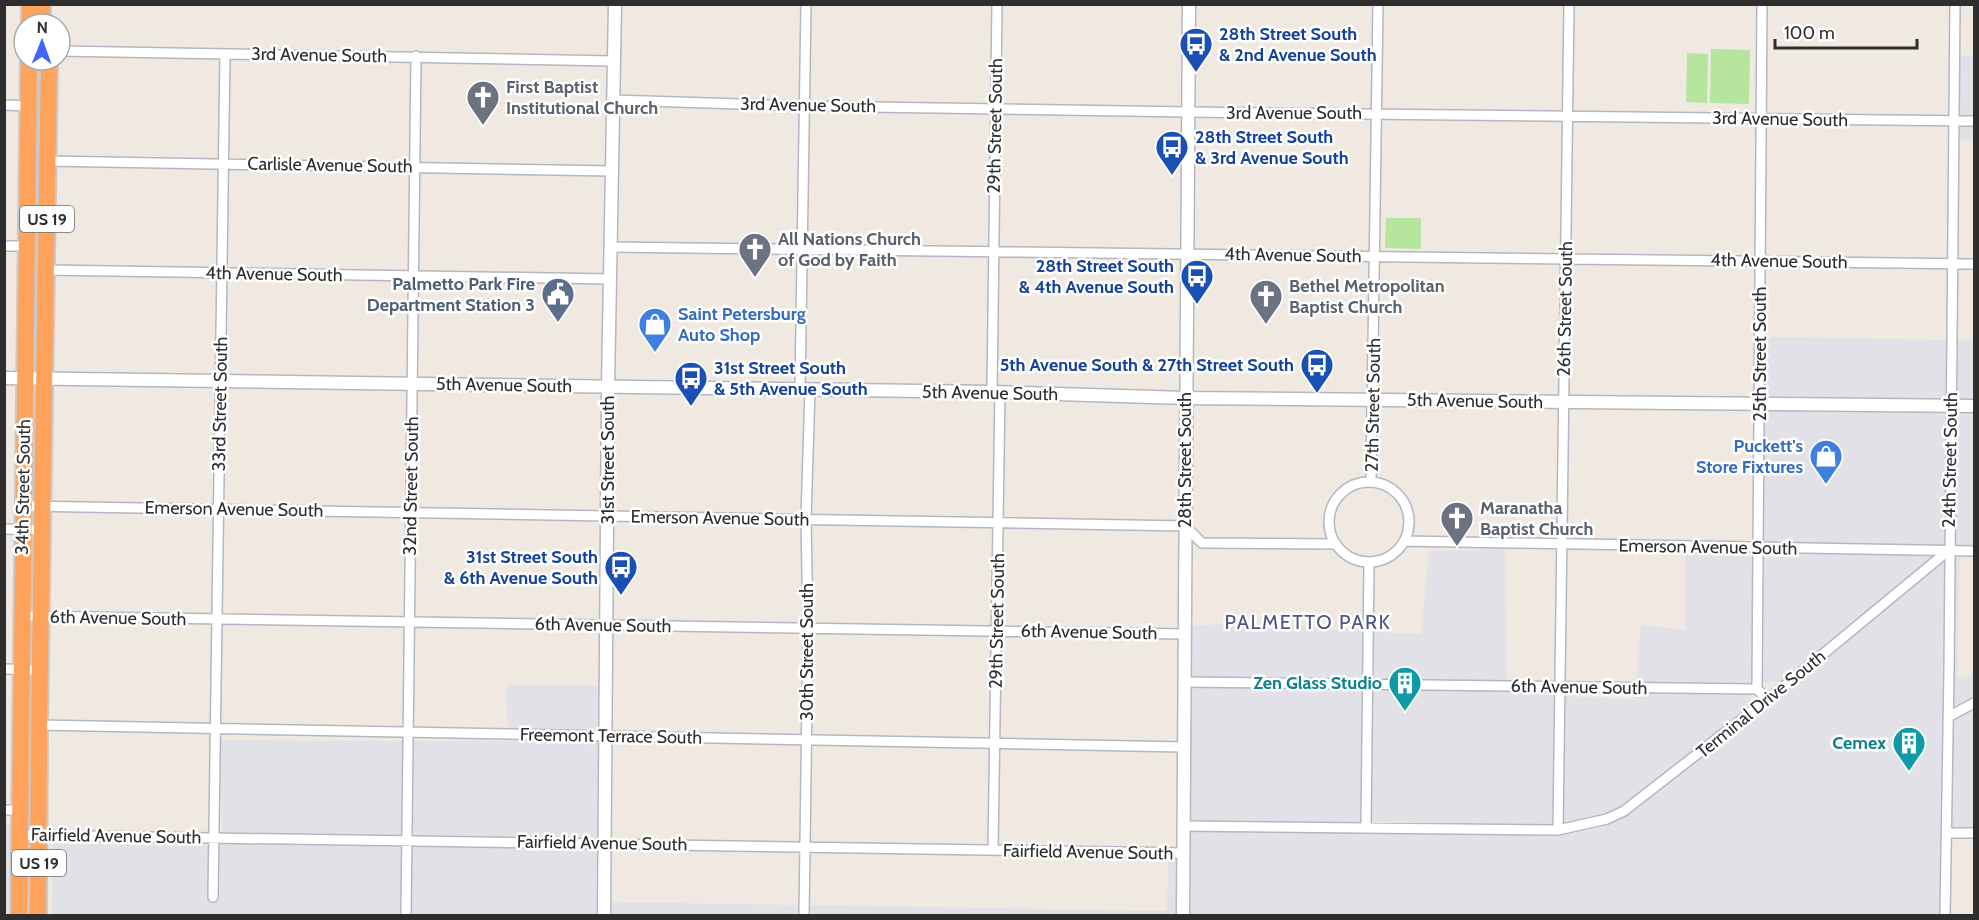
<svg xmlns="http://www.w3.org/2000/svg" width="1979" height="920" viewBox="0 0 1979 920" font-family="Cabin,sans-serif">
	<rect width="100%" height="100%" fill="#efe9e1"/>
	<path fill="#e3e1e8" d="M1974 55V115H1959V56Z
		M1958 126H1974V141L1958 140Z
		M1765 337 1947 340 1946 400 1764 397Z
		M1974 339V400H1956L1957 340Z
		M1764 408 1946 411 1944 545 1763 542Z
		M1956 411H1974V545H1954Z
		M1505 549 1507 680 1374 679V632L1421 634 1429 551Z
		M1685 552 1753 556 1752 683 1636 682 1641 625 1685 630Z
		M1763 553 1843 554 1934 555 1780 682 1762 683Z
		M1954 556H1960L1957 676 1963 681 1974 672V697L1953 708Z
		M1944 561 1940 915 1188 916V831L1554 836 1585 831 1609 825 1627 815 1756 715 1761 694 1785 692Z
		M1241 623 1364 631V679L1189 677 1190 626Z
		M506 685H601V731L508 729Z
		M1189 688 1364 690 1361 822 1188 820Z
		M1374 690 1507 691 1555 695 1553 824 1371 822Z
		M1635 693 1751 694 1749 707 1622 806 1606 814 1563 823 1565 696 1634 700Z
		M1974 708V828H1952L1953 720Z
		M220 740 403 741 402 835 222 832Z
		M508 740 600 742V838L412 835 413 741H508Z
		M5 823 11 824 8 916 4 915Z
		M53 843 221 846 222 843 402 846 401 915 52 916Z
		M412 846 599 849V915L411 916Z
		M1168 858 1178 859V915L809 916V905L1167 911Z
		M609 902 799 905V915L609 916Z"/>
	<path fill="#b6e59e" d="M1711 49 1750 50 1749 104 1710 103Z
		M1687 53 1708 54 1707 103 1686 102Z
		M1386 218H1421V249L1385 248Z"/>
	<g fill="none" stroke-linecap="round" stroke-linejoin="round">
		<defs>
			<path id="street" d="M1762 4 1757 689 1767 699
				M60 51 614 61
				M613 100 804 106 1188 112 1974 121
				M4 105 29 106
				M48 161 612 171
				M4 246H27
				M611 247 1974 264
				M46 270 610 279
				M800 389 806 4
				M992 392 997 4
				M1371 482 1378 4
				M1329 522a40 40 0 1 1 80 0a40 40 0 1 1-80 0Z
				M24 506 1185 526 1202 543 1336 544
				M4 529 42 530
				M1405 541 1974 551
				M22 616 1185 634
				M4 669 40 670
				M1184 682 1757 689
				M1948 717 1974 703
				M39 725 1184 747
				M4 810H22
				M1183 826 1558 830 1607 819 1624 811 1782 688 1949 550
				M1366 828 1369 562
				M1558 830 1569 4
				M1947 833H1974
				M21 835 1183 853
				M993 850 1000 392
				M213 897 225 54
				M406 916 416 56
				M804 916 808 628 806 519 810 389
				M1945 916 1949 671 1955 4"/>
			<path id="secondary" d="M4 378 992 392 1186 398 1974 406
				M604 916 608 387 615 4
				M1183 916 1189 4"/>
			<path id="highway" d="M30 24V4
				M42 24V4
				M19 916 29 60
				M38 916 39 725 49 60"/>
		</defs>
		<use href="#street" stroke="#b4b7c1" stroke-width="12"/>
		<use href="#secondary" stroke="#b4b7c1" stroke-width="15"/>
		<use href="#highway" stroke="#c9c9c9" stroke-width="20"/>
		<use href="#street" stroke="#fff" stroke-width="9"/>
		<use href="#secondary" stroke="#fff" stroke-width="12"/>
		<use href="#highway" stroke="#ffa35c" stroke-width="16"/>
	</g>
	<defs>
		<symbol id="bus-pin" viewBox="-11 -11 22 30"><path d="M0 17L-7.5 6A9.5 9.5 0 1 1 7.5 6Z" fill="#1a4fb4" stroke="#fff"/><path d="M-5-6H5V4H4V6H2V4H-2V6H-4V4H-5ZM-3.5-4V0h7V-4ZM-3.5 1.2v1.5H-2V1.2ZM2 1.2v1.5H3.5V1.2Z" fill="#fff"/></symbol>
		<symbol id="church-pin" viewBox="-11 -11 22 30"><path d="M0 17L-7.5 6A9.5 9.5 0 1 1 7.5 6Z" fill="#6b7280" stroke="#fff"/><path d="M-1.2-6h2.4v3.5h3.3v2.4h-3.3V6h-2.4V-.1h-3.3v-2.4h3.3Z" fill="#fff"/></symbol>
		<symbol id="civic-pin" viewBox="-11 -11 22 30"><path d="M0 17L-7.5 6A9.5 9.5 0 1 1 7.5 6Z" fill="#5c6f8a" stroke="#fff"/><path d="M-.6-6.5H3V-4.5H.6V-3L4-1V1h2V6H-6V1h2V-1L-.6-3ZM-1.2 2.5V6h2.4V2.5Z" fill="#fff"/></symbol>
		<symbol id="shop-pin" viewBox="-11 -11 22 30"><path d="M0 17L-7.5 6A9.5 9.5 0 1 1 7.5 6Z" fill="#3f7fe0" stroke="#fff"/><path d="M-5-2.5h2.3a2.7 3.5 0 0 1 5.4 0H5L5.5 6h-11ZM-1.5-2.5h3a1.5 2.3 0 0 0-3 0Z" fill="#fff"/></symbol>
		<symbol id="building-pin" viewBox="-11 -11 22 30"><path d="M0 17L-7.5 6A9.5 9.5 0 1 1 7.5 6Z" fill="#0f9aa8" stroke="#fff"/><path d="M-4-6H4V6H1V3H-1V6H-4ZM-2.5-4.3h1.7v1.8h-1.7ZM.8-4.3h1.7v1.8H.8ZM-2.5-1h1.7V.8h-1.7ZM.8-1h1.7V.8H.8Z" fill="#fff"/></symbol>
	</defs>
	<g fill-rule="evenodd">
		<use href="#bus-pin" x="1177" y="25" width="38" height="52"/>
		<use href="#church-pin" x="464" y="78" width="38" height="52"/>
		<use href="#bus-pin" x="1153" y="128" width="38" height="52"/>
		<use href="#church-pin" x="736" y="230" width="38" height="52"/>
		<use href="#bus-pin" x="1178" y="257" width="38" height="52"/>
		<use href="#civic-pin" x="539" y="275" width="38" height="52"/>
		<use href="#church-pin" x="1247" y="277" width="38" height="52"/>
		<use href="#shop-pin" x="636" y="305" width="38" height="52"/>
		<use href="#bus-pin" x="1298" y="346" width="38" height="52"/>
		<use href="#bus-pin" x="672" y="359" width="38" height="52"/>
		<use href="#shop-pin" x="1807" y="437" width="38" height="52"/>
		<use href="#church-pin" x="1438" y="499" width="38" height="52"/>
		<use href="#bus-pin" x="602" y="548" width="38" height="52"/>
		<use href="#building-pin" x="1386" y="664" width="38" height="52"/>
		<use href="#building-pin" x="1890" y="724" width="38" height="52"/>
	</g>
	<g text-anchor="middle" dominant-baseline="central" stroke-width="5" stroke-linejoin="round" paint-order="stroke">
		<g fill="#fff" stroke="#6d6d6d" stroke-width="1.5">
			<rect x="20" y="206" width="54" height="26" rx="4.5"/>
			<rect x="12" y="850" width="54" height="26" rx="4.5"/>
		</g>
		<g font-size="16" font-weight="bold" fill="#2e2e2e">
			<text x="47" y="219">US 19</text>
			<text x="39" y="863">US 19</text>
		</g>
		<g font-size="18" font-weight="bold" fill="#164399" stroke="#fff" text-anchor="start">
			<text x="1219" y="34">28th Street South<tspan x="1219" dy="21">&amp; 2nd Avenue South</tspan></text>
			<text x="1195" y="137">28th Street South<tspan x="1195" dy="21">&amp; 3rd Avenue South</tspan></text>
			<text x="1174" y="266" text-anchor="end">28th Street South<tspan x="1174" dy="21">&amp; 4th Avenue South</tspan></text>
			<text x="1294" y="365" text-anchor="end">5th Avenue South &amp; 27th Street South</text>
			<text x="714" y="368">31st Street South<tspan x="714" dy="21">&amp; 5th Avenue South</tspan></text>
			<text x="598" y="557" text-anchor="end">31st Street South<tspan x="598" dy="21">&amp; 6th Avenue South</tspan></text>
		</g>
		<g font-size="18" fill="#2e2e2e" stroke="#fff">
			<text transform="translate(319 55) rotate(1)">3rd Avenue South</text>
			<text transform="translate(808 105) rotate(1)">3rd Avenue South</text>
			<text x="1294" y="113">3rd Avenue South</text>
			<text transform="translate(1780 119) rotate(1)">3rd Avenue South</text>
			<text transform="translate(995 126) rotate(-89)">29th Street South</text>
			<text transform="translate(330 165) rotate(1)">Carlisle Avenue South</text>
			<text transform="translate(1293 255) rotate(1)">4th Avenue South</text>
			<text transform="translate(1779 261) rotate(1)">4th Avenue South</text>
			<text transform="translate(274 274) rotate(1)">4th Avenue South</text>
			<text transform="translate(1565 309) rotate(-89)">26th Street South</text>
			<text transform="translate(1760 354) rotate(-90)">25th Street South</text>
			<text transform="translate(504 385) rotate(1)">5th Avenue South</text>
			<text transform="translate(990 393) rotate(1)">5th Avenue South</text>
			<text transform="translate(1475 401) rotate(1)">5th Avenue South</text>
			<text transform="translate(220 404) rotate(-89)">33rd Street South</text>
			<text transform="translate(1373 405) rotate(-89)">27th Street South</text>
			<text transform="translate(608 460) rotate(-90)">31st Street South</text>
			<text transform="translate(1185 460) rotate(-90)">28th Street South</text>
			<text transform="translate(1950 460) rotate(-89)">24th Street South</text>
			<text transform="translate(411 486) rotate(-89)">32nd Street South</text>
			<text transform="translate(23 487) rotate(-89)">34th Street South</text>
			<text transform="translate(234 509) rotate(1)">Emerson Avenue South</text>
			<text transform="translate(720 518) rotate(1)">Emerson Avenue South</text>
			<text transform="translate(1708 547) rotate(1)">Emerson Avenue South</text>
			<text transform="translate(118 618) rotate(1)">6th Avenue South</text>
			<text transform="translate(997 621) rotate(-89)">29th Street South</text>
			<text transform="translate(603 625) rotate(1)">6th Avenue South</text>
			<text transform="translate(1089 632) rotate(1)">6th Avenue South</text>
			<text transform="translate(807 652) rotate(-90)">30th Street South</text>
			<text transform="translate(1579 687) rotate(1)">6th Avenue South</text>
			<text transform="translate(1761 704) rotate(-39)">Terminal Drive South</text>
			<text transform="translate(611 736) rotate(1)">Freemont Terrace South</text>
			<text transform="translate(116 836) rotate(1)">Fairfield Avenue South</text>
			<text transform="translate(602 843) rotate(1)">Fairfield Avenue South</text>
			<text transform="translate(1088 852) rotate(1)">Fairfield Avenue South</text>
		</g>
		<g font-size="18" font-weight="bold" fill="#5b616d" stroke="#fff" text-anchor="start">
			<text x="506" y="87">First Baptist<tspan x="506" dy="21">Institutional Church</tspan></text>
			<text x="778" y="239">All Nations Church<tspan x="778" dy="21">of God by Faith</tspan></text>
			<text x="1289" y="286">Bethel Metropolitan<tspan x="1289" dy="21">Baptist Church</tspan></text>
			<text x="1480" y="508">Maranatha<tspan x="1480" dy="21">Baptist Church</tspan></text>
		</g>
		<g font-size="18" font-weight="bold" fill="#4e5e75" stroke="#fff" text-anchor="end">
			<text x="535" y="284">Palmetto Park Fire<tspan x="535" dy="21">Department Station 3</tspan></text>
		</g>
		<g font-size="18" font-weight="bold" fill="#366cbe" stroke="#fff" text-anchor="start">
			<text x="678" y="314">Saint Petersburg<tspan x="678" dy="21">Auto Shop</tspan></text>
			<text x="1803" y="446" text-anchor="end">Puckett's<tspan x="1803" dy="21">Store Fixtures</tspan></text>
		</g>
		<g font-size="18" font-weight="bold" fill="#0d838f" stroke="#fff" text-anchor="end">
			<text x="1382" y="683">Zen Glass Studio</text>
			<text x="1886" y="743">Cemex</text>
		</g>
		<g font-size="20" letter-spacing="1.5" fill="#4d5680" stroke="#fff">
			<text x="1308" y="622">PALMETTO PARK</text>
		</g>
	</g>
	<rect width="1979" height="920" fill="none" stroke="#2e2e2e" stroke-width="12"/>
	<g transform="translate(42 42) rotate(1)"><circle r="28" fill="#ffffff" stroke="#ababab" stroke-width="1.5"/>
	<path d="M0-4.5L10 22L0 15L-10 22Z" fill="#4264fb"/>
	<text y="-9" font-size="16" font-weight="bold" text-anchor="middle" fill="#2e2e2e">N</text>
	</g>
	<path d="M1775 39v9h142v-9" fill="none" stroke="#2e2e2e" stroke-width="3"/>
	<text x="1784" y="39" font-size="18" fill="#2e2e2e" stroke="#ffffff" stroke-width="4.5" paint-order="stroke">100 m</text>
</svg>
